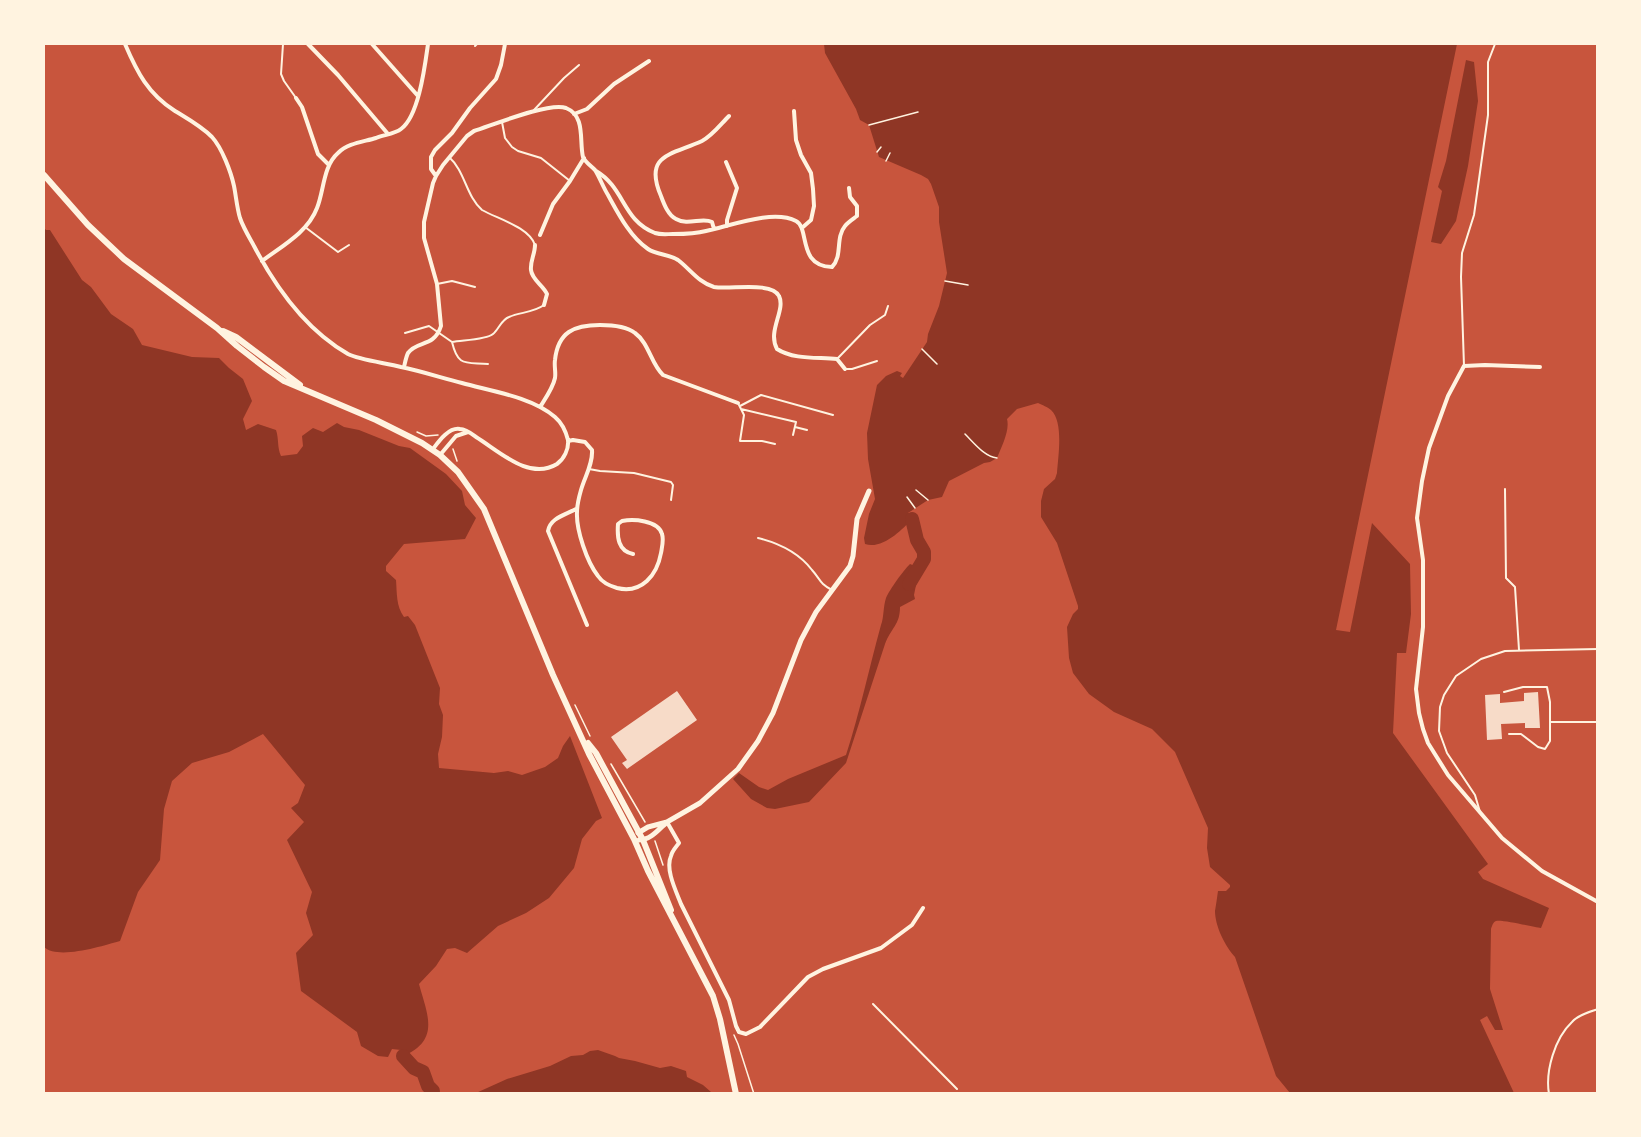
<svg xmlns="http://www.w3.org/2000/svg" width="1641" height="1137" viewBox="0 0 1641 1137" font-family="'Titillium Web',sans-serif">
	<rect width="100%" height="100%" fill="#c8553d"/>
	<path fill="#8f3625" d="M824 44H1457L1336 630 1350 632 1372 523 1410 564 1411 614 1406 653H1397L1393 733 1488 864 1478 872 1483 879 1549 908 1541 928C1533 927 1501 919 1496 921 1493 922 1492 926 1491 929L1490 989 1503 1030H1495L1487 1016 1480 1020 1514 1093H1290L1276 1076 1235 957C1225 946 1215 926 1215 911 1216 905 1217 898 1218 891H1226L1230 887V885L1210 867 1207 848 1208 828 1175 752 1152 729 1114 712 1089 694 1073 673 1069 658 1067 627 1073 614 1078 609V606L1057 543 1041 517V501L1044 489 1055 479 1057 473C1058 457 1064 422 1051 410 1048 407 1042 405 1038 403L1017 409 1007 419C1010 430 1002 446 997 458L990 462 984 463 949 481 942 497 928 500 908 513 912 519C902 530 882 550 865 544L864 538 869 514 875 499 868 459 867 433 877 385 886 376 897 371 902 373 900 376 903 378 927 342 928 334 939 306 947 273 939 222V207L931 184 928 179 921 175 879 157 869 125 860 120 856 109 825 53Z
		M1466 60 1474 62 1478 101 1468 166 1456 221 1441 244 1431 242 1442 191 1438 187 1446 161Z
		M44 228 46 230H50L82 280 91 287 111 314 133 329 142 345 192 357 219 358 229 368 243 379 252 401 243 419 246 430 258 424 276 430C279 439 277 447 281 456L297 454 303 446 302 436 313 428 323 432 337 423 344 427 359 430 399 446 410 448 446 474 462 491 465 505 476 518 465 539 404 544 386 566V571L396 580C397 593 396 606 404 617L408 616 415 625 440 688 439 704 443 715 442 737 438 754 439 768 494 773 508 771 522 775 545 767 558 758 563 746 570 736 602 818 596 821 582 839 574 868 549 898 526 913 498 926 467 953 455 948 447 949 436 966 419 984C427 1014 441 1040 403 1056L401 1050 392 1049 388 1057 378 1056 361 1046 357 1032 301 991 296 953 313 935 306 913 312 892 287 840 304 822 291 808 298 803 305 785 263 734 229 752 192 763 172 781 164 809 160 860 138 892 120 941C102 946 58 960 44 947Z
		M910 564 915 566 919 570 914 595 915 599 900 607C900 625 891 628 885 644L846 763 809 802 775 809 767 808 751 799 733 779 739 773 759 787 768 790 788 779 846 755C860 712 869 668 881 625 884 617 883 607 886 598 890 589 903 571 910 564Z
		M598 1050 615 1056 619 1058 635 1061 660 1068 671 1066 686 1071 687 1077 703 1085 711 1092 716 1093H476L507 1079 550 1066 571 1056 583 1055 590 1051Z"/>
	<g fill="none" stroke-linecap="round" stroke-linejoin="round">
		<path stroke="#8f3625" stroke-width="14" d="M909 584 924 559V552L917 540 912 519
			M403 1056 414 1068 423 1072 428 1086 433 1091"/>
	</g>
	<path fill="#f7dbc8" d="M677 691 697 720 627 769 622 763 627 760 611 737Z
		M1538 692 1540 728H1525V723L1501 724 1502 739 1487 740 1485 695 1500 694V703L1524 701V693Z"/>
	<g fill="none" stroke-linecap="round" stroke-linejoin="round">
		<path stroke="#fff3e0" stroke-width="1.5" d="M869 125 918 112
			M877 152 881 147
			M886 161 890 153
			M945 281 968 285
			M922 349 937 364
			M417 432 426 436 438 435
			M965 434C975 444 984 456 997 458
			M453 449 457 461
			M916 490 928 500
			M907 497 915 508
			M575 705 590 736
			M611 764 645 822
			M655 841 663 865
			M734 1035 738 1044 754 1094"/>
		<path stroke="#fff3e0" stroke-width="2" d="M283 44 281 74 284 81 296 98
			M475 46 477 44
			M534 110 564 78 579 65
			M502 122 505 138 512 147 518 151 541 158 570 181
			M449 157C465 171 466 196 482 210 498 219 529 227 535 245
			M305 227 338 252 349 245
			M437 284 452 281 475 287
			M405 333 429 326 452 342C462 340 486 340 493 334 499 329 501 320 509 317 520 312 533 313 544 305
			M452 342C458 367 465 362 488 364
			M837 359 870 325 885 315 888 306
			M1464 366 1461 277 1462 253 1474 215 1488 115V62L1495 44
			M845 369H852L877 361
			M739 405 744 415 740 441H762L775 444
			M740 406 761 395 833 415
			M741 409 796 422 793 435
			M795 427 807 430
			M589 469 600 471 634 473 671 482 673 485 671 500
			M1505 489 1506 578 1515 587 1519 650
			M758 538C778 543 799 553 812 570 821 580 819 583 832 590
			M1504 692 1523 687H1547L1550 702V722H1598
			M1509 734H1521L1538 747 1545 749 1550 741V722
			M1480 812 1475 795 1447 753 1439 731 1440 707 1444 695 1456 676 1481 659 1505 651 1598 649
			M873 1004 957 1089
			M1549 1094C1545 1071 1555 1038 1572 1022 1578 1015 1589 1012 1598 1009"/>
		<path stroke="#fff3e0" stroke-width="4" d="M125 44C137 72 148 94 175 111 188 119 201 126 212 137 222 148 231 172 234 186 236 196 237 208 240 218 243 227 249 237 254 246 276 288 306 330 348 354 360 360 386 363 401 367 421 371 442 378 462 383 491 391 532 397 555 417 562 423 566 432 568 440 569 449 564 459 557 464 529 481 499 451 476 437 472 434 466 429 460 429 449 427 439 441 433 449
			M308 44 338 75 388 134
			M372 44 418 96
			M296 98 302 107 318 154 329 165
			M794 111 796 140 801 155 811 173 813 189 814 206 811 220 803 227
			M574 114 587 109 614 84 649 61
			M726 162 737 188 727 220V226
			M596 171C625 188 622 220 655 233 661 235 667 234 673 234 684 234 695 234 706 231 730 226 773 209 796 221 810 228 797 266 832 267 843 256 835 238 845 226 848 222 853 219 857 216V206L850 197 849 188
			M436 176 431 169V157L435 150 452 133 470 108 496 79 501 65 505 44
			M714 229 712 222C702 217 688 226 676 219 668 215 664 204 661 196 643 154 672 155 702 141 712 136 721 124 729 116
			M540 235 553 204 570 181 584 158
			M535 245C535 254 530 261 531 270 532 280 543 285 547 294L544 305
			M262 261C282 246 308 232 317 208 324 191 323 166 338 153 348 143 363 142 376 138 383 135 395 134 401 129 419 116 425 65 428 44
			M404 367C405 363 406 357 408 353 417 340 434 348 441 326L437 284 424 238V222L433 183 436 176 443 165 467 136 474 131C493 125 549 102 566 108 586 116 579 141 583 157 585 162 591 166 595 170 600 178 603 187 608 195 618 213 630 237 648 249 657 255 669 254 678 260 690 269 699 283 714 287 729 290 772 281 779 296 786 310 767 331 777 349 794 360 818 357 837 359L845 369
			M1540 367 1485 365 1464 366 1448 396 1429 448 1422 481 1417 518 1423 560V627L1416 689 1419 713 1423 729 1428 743 1448 775 1502 838 1542 871 1598 902
			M540 407C545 399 553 388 555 378 556 372 554 366 555 360 558 332 574 325 600 325 611 325 626 326 635 333 649 343 651 364 663 375L738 403
			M568 441 573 440 585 442 592 450C593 464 585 476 581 490 579 497 577 505 577 512 576 530 587 562 598 576 602 582 610 586 617 588 642 594 657 575 661 553 662 547 664 540 662 534 658 520 633 519 622 521L618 524C617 537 618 551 633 554
			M440 455 456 436 468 432
			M576 509C565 515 550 518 548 531L587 625
			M667 822 679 843C676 847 672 851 671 856 665 869 676 891 681 904L729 1000 736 1026 739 1032 746 1034 760 1027 808 977 823 969 881 948 912 925 923 908"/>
		<path stroke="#fff3e0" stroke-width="5" d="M638 833 648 827 667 822 700 803 738 769 758 741 773 713 801 640 816 612 850 566 853 556 857 519 869 491
			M639 840C651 840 659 829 667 822"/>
		<path stroke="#fff3e0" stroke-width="6" d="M44 175 88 225 124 259 217 328 237 346 264 367 284 381 376 420 422 443 440 455 458 472 484 509 553 675 589 754 634 839 648 871 713 996 720 1019 736 1094
			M223 331 236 337 300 385
			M588 743 596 753 643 840 671 910"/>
	</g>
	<rect width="1641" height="1137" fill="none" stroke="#fff3e0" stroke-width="90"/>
</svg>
